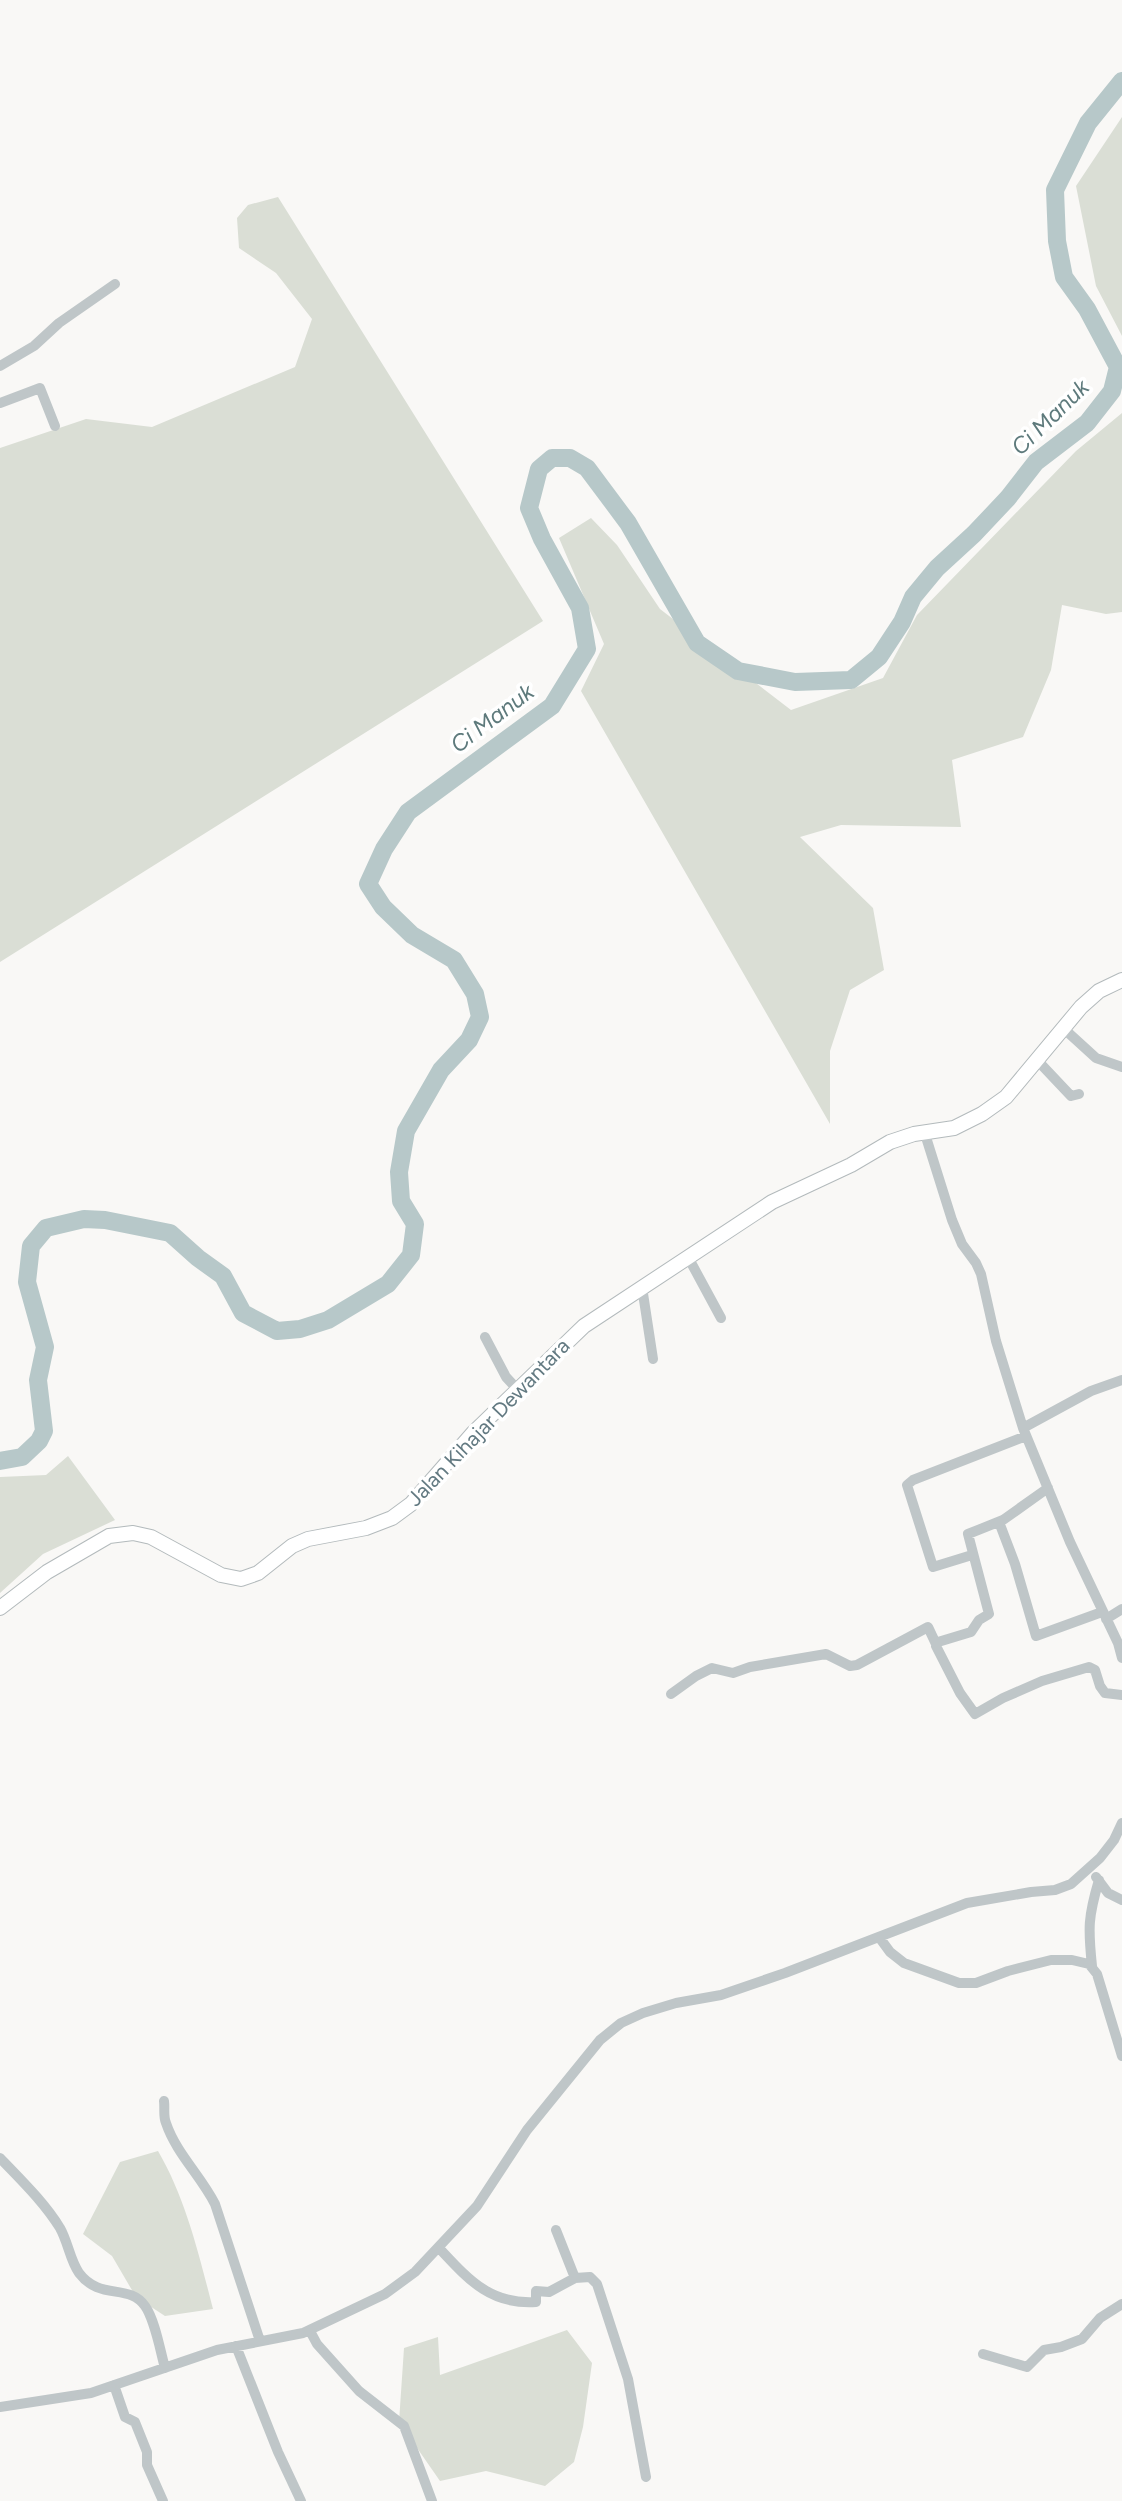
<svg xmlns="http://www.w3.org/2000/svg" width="1122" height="2501" viewBox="0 0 1122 2501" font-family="Figtree,sans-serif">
	<rect width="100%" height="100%" fill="#f9f8f6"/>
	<path fill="#daded5" d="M1122 117V336L1096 286 1076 186Z
		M278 197 543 621 0 962V448L86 419 152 427 295 367 312 319 276 273 239 248 237 218 248 205Z
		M1122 413V612L1106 614 1062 605 1051 670 1023 737 952 760 961 827 841 825 800 837 873 908 884 970 850 990 830 1051V1124L581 691 604 644 559 538 591 518 617 545 660 609 791 710 883 678 917 615 1076 451Z
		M68 1456 115 1520 43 1554 0 1593V1477L46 1475Z
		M158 2151C186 2199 199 2255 213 2309L165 2316 136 2297 112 2256 83 2234 120 2162Z
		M567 2330 592 2363 583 2427 574 2462 545 2486 486 2471 440 2481 399 2422 404 2348 438 2337 440 2375Z"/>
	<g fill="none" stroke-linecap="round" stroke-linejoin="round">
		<path stroke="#b7c8c9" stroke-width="18" d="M0 1461 22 1457 39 1441 44 1431 38 1380 45 1347 27 1282 31 1246 46 1228 84 1219 105 1220 170 1233 198 1258 223 1276 243 1313 277 1331 300 1329 328 1320 388 1284 411 1255 415 1224 401 1201 399 1172 406 1131 441 1070 469 1040 480 1017 475 994 454 960 412 935 383 907 368 884 384 849 408 812 552 706 587 649 580 608 542 539 529 508 539 469 552 458H570L587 468 628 523 697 643 738 671 795 682 851 680 879 657 902 622 913 597 937 568 974 534 1008 498 1036 462 1087 423 1112 391 1118 367 1087 309 1064 277 1057 241 1055 190 1088 123 1122 81"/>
		<defs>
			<path id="major" d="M0 1608 47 1572 109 1536 133 1533 151 1537 221 1575 241 1579 258 1573 292 1546 308 1539 366 1528 392 1518 411 1504 473 1433 584 1326 772 1202 851 1165 890 1142 914 1134 954 1128 982 1114 1006 1097 1081 1007 1099 991 1122 980"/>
		</defs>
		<use href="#major" stroke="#b3babc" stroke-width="16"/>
		<path stroke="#bfc6c8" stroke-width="10" d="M0 366 34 346 59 323 115 284
			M0 403 40 388 55 426
			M1062 1027 1096 1058 1122 1067
			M1037 1060 1071 1096 1079 1094
			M925 1134 952 1220 962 1244 976 1263 981 1274 996 1341 1023 1428 1070 1542 1118 1643 1122 1658
			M688 1257 721 1318
			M642 1287 653 1359
			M485 1337 506 1377 517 1389
			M1023 1428 1091 1391 1122 1380
			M1048 1488 1003 1520 968 1534 989 1614 979 1620 971 1632 938 1642 936 1646 960 1693 975 1714 1003 1698 1042 1681 1089 1667 1095 1670 1100 1686 1105 1693 1122 1695
			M999 1522 1015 1564 1036 1636 1102 1612
			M972 1555 933 1567 907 1485 913 1480 1026 1436
			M1106 1619 1122 1609
			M671 1694 696 1676 712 1668 733 1673 750 1667 826 1654 850 1666 857 1665 928 1627 936 1644
			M1096 1877 1108 1893 1122 1900
			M879 1937 890 1952 904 1963 959 1983H976L1008 1971 1051 1960H1072L1089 1964 1097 1974 1122 2056
			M1092 1966C1088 1928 1088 1917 1099 1880
			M164 2101C165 2109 163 2116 166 2123 176 2153 201 2176 215 2204L260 2341
			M0 2158C21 2180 44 2202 60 2228 68 2242 70 2260 79 2273 100 2301 129 2283 145 2306 155 2320 160 2350 165 2368
			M439 2248C468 2279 490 2305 536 2302V2291L549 2292 575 2278 556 2230
			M575 2278 590 2277 597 2284 628 2379 646 2477
			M310 2331 317 2344 359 2391 404 2426 432 2501
			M236 2346 278 2452 301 2501
			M983 2354 1027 2367 1044 2350 1061 2347 1082 2339 1100 2318 1122 2304
			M114 2385 125 2417 135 2422 147 2452V2465L163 2501
			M0 2407 91 2393 217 2350 303 2333 385 2294 415 2272 477 2206 527 2130 600 2040 621 2023 643 2013 676 2003 721 1995 785 1973 967 1903 1031 1892 1055 1890 1071 1884 1100 1858 1114 1840 1122 1823"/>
		<use href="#major" stroke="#fff" stroke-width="14"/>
	</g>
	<g text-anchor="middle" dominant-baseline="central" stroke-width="7" stroke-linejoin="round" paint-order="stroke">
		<g font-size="21" fill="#637a82" stroke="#fff">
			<text transform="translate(488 1422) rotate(-46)">Jalan Kihajar Dewantara</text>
		</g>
		<g font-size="23" font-style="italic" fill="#5e7a7c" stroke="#fff">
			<text transform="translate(1050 417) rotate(-44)">Ci Manuk</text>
			<text transform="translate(492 718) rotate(-37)">Ci Manuk</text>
		</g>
	</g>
</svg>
